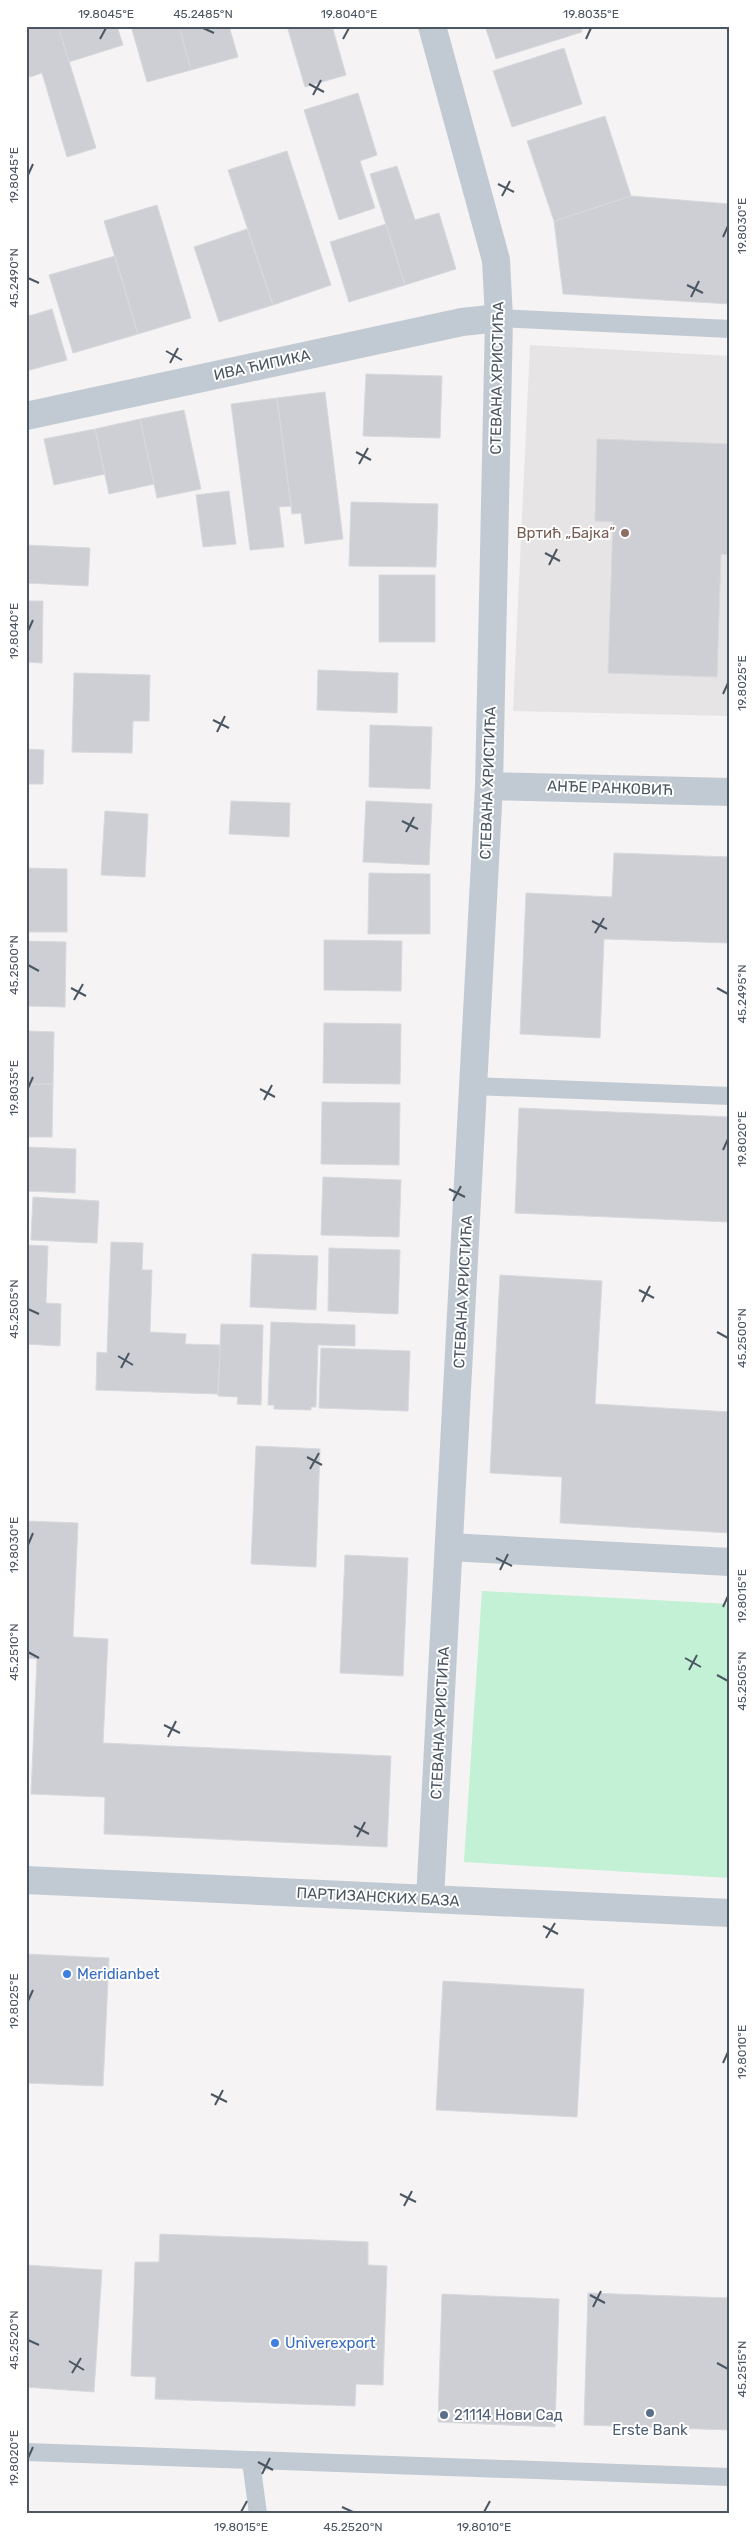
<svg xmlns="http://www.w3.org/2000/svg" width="756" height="2540" viewBox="0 0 756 2540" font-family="Rubik,sans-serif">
	<rect width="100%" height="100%" fill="#f5f3f3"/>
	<path fill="#e6e4e5" d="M530 345 730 356V716L513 711Z"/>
	<path fill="#c3f1d5" d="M482 1591 730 1604V1878L464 1862Z"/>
	<path fill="#cdcfd5" stroke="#d7d9de" d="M26 26H58L96 148 67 157 42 73 30 77 26 66Z
		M58 26H117L123 45 69 62Z
		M131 26H179L191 70 147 82Z
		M179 26H229L238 57 191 70Z
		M287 26H332L346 75 305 87Z
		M485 26H581L582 32 496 59Z
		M564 48 582 104 512 127 493 71Z
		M358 93 377 155 360 161 375 208 339 220 304 110Z
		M605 116 631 196 554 221 527 141Z
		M287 151 331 285 273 305 228 170Z
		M397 166 415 220 439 213 456 269 405 285 370 174Z
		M631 196 730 204V304L563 294 554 221Z
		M157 205 191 318 138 334 104 221Z
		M386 224 405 285 349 302 330 242Z
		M247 229 273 305 219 322 194 247Z
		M115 256 138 334 73 353 49 275Z
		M26 305 29 316 52 309 67 360 26 371Z
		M366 374 442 376 440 438 363 436Z
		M325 392 343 539 305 544 301 513 292 514 277 398Z
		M277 398 291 506 279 507 284 547 250 550 231 404Z
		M184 410 201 489 157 498 140 419Z
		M140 419 154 484 109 494 95 429Z
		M95 429 105 474 54 485 44 439Z
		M597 439 730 444V555L721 554 717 677 608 673 613 522 595 521Z
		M229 491 236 544 203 547 196 495Z
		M351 502 438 504 436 567 349 566Z
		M26 545 90 548 88 586 26 583Z
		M379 575H435V642H379Z
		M26 601H43L42 663 26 662Z
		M318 670 398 673 397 713 317 710Z
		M74 673 150 675 149 721H133L132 753 72 752Z
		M370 725 432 727 430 789 369 787Z
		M26 749 44 750 43 784H26Z
		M231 801 290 803 289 837 229 834Z
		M366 801 432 804 429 865 363 862Z
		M105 811 148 814 145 877 101 875Z
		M614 853 730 857V943L604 939 600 1038 520 1034 526 893 612 897Z
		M26 868 67 869V932H26Z
		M369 873 430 874V934H368Z
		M324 940 402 941 401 991 324 990Z
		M26 941 66 942 65 1007 26 1006Z
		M324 1023 401 1024 400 1084 323 1083Z
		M26 1031 54 1032 53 1084H26Z
		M26 1084H53L52 1137H26Z
		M322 1102 400 1103 399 1165 321 1164Z
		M519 1108 730 1117V1222L515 1213Z
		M26 1147 76 1149 75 1193 26 1191Z
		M323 1177 401 1180 399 1237 321 1235Z
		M33 1197 99 1201 97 1243 31 1240Z
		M111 1242 143 1243 142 1270H152L150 1332 186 1334 185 1344 220 1345 218 1394 96 1390 97 1352 107 1353Z
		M26 1245 48 1246 46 1303 61 1304 60 1346 26 1344Z
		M329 1248 400 1250 398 1314 328 1311Z
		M252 1254 318 1256 316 1310 250 1307Z
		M500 1275 602 1281 595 1404 730 1412V1533L560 1523 562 1477 490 1473Z
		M271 1322 355 1325V1346L318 1345 316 1407H311V1410L274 1409V1405H268Z
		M221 1324 263 1325 261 1405 237 1404 238 1397 218 1396Z
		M321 1348 410 1351 408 1411 319 1408Z
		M256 1446 320 1449 316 1567 251 1564Z
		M26 1521 78 1523 73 1637 108 1639 103 1743 391 1756 387 1847 104 1834 105 1797 31 1794 37 1659 26 1658Z
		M345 1555 408 1558 403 1676 340 1673Z
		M26 1954 109 1958 103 2086 26 2083Z
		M443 1981 584 1989 577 2117 436 2110Z
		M160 2234 368 2242V2265L387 2266 383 2385 356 2384 355 2406 155 2399 156 2377 131 2376 135 2262H159Z
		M26 2265 102 2270 94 2392 26 2387Z
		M588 2293 730 2298V2430L584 2425Z
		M442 2294 559 2299 555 2427 438 2422Z"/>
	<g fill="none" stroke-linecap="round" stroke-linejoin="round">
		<path stroke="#c1cad2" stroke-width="18" d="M499 318 730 329
			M473 1086 730 1096
			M26 2452 730 2477
			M251 2461 258 2514"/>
		<path stroke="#c1cad2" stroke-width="28" d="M26 416 462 322 499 318
			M489 786 730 792
			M449 1547 730 1562
			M26 1880 730 1913
			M430 1899 489 786 499 318 496 260 432 26"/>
	</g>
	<path fill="none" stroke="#4a5661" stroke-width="2" d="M203 28 214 33M100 39 106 28M343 39 349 28M586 39 591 28M309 84 324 92M313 95 321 80M28 175 33 164M498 184 514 192M502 196 510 181M723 237 728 226M28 278 39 283M687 285 703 293M691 297 699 281M166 351 182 360M170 363 178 348M356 452 371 460M359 464 368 448M545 553 560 561M549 565 557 549M28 631 33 620M723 694 728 683M213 720 229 728M217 732 225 716M402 821 418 829M406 832 414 817M592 921 607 929M595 933 604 918M28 965 39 971M71 988 86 996M717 988 728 994M74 1000 83 984M28 1088 33 1077M260 1089 275 1097M264 1100 272 1085M723 1150 728 1139M449 1189 465 1197M453 1201 461 1186M639 1290 654 1298M642 1302 650 1286M28 1309 39 1314M717 1332 728 1338M118 1356 133 1365M121 1368 129 1353M307 1457 322 1465M310 1469 319 1453M28 1545 33 1533M496 1558 512 1566M500 1570 508 1554M723 1607 728 1596M28 1652 39 1658M685 1658 701 1667M689 1670 697 1655M717 1675 728 1681M164 1725 180 1733M168 1737 176 1721M354 1826 369 1834M357 1837 365 1822M543 1926 558 1934M546 1938 555 1923M28 2001 33 1990M723 2063 728 2052M211 2094 227 2102M215 2105 223 2090M400 2194 416 2202M404 2206 412 2191M590 2295 605 2303M593 2307 601 2291M28 2340 39 2345M69 2361 84 2370M717 2363 728 2369M72 2373 81 2358M28 2458 33 2447M258 2462 273 2470M262 2474 270 2458M342 2507 353 2512M241 2512 247 2501M484 2512 490 2501"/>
	<circle fill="#8d6e63" stroke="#fff" stroke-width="2" cx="625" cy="533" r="5"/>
	<g fill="#3f7fe0" stroke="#fff" stroke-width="2">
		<circle cx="67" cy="1974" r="5"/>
		<circle cx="275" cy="2343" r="5"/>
	</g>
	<g fill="#5c6f8a" stroke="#fff" stroke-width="2">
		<circle cx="650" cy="2413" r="5"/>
		<circle cx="444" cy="2415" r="5"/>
	</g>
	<g text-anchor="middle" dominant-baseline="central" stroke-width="4" stroke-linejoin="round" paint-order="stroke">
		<g font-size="15" fill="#4a5661" stroke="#fff">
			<text transform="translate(262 365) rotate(-12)">ИВА ЋИПИКА</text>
			<text transform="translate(497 378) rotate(-89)">СТЕВАНА ХРИСТИЋА</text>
			<text transform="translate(488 783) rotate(-88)">СТЕВАНА ХРИСТИЋА</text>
			<text transform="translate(610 788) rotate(2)">АНЂЕ РАНКОВИЋ</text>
			<text transform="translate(463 1292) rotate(-87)">СТЕВАНА ХРИСТИЋА</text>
			<text transform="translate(440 1723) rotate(-87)">СТЕВАНА ХРИСТИЋА</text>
			<text transform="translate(378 1897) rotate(3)">ПАРТИЗАНСКИХ БАЗА</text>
		</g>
		<g font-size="15" fill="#785e54" stroke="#fff" text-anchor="end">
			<text x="615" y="533">Вртић „Бајка”</text>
		</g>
		<g font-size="15" fill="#366cbe" stroke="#fff" text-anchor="start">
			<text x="77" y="1974">Meridianbet</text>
			<text x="285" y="2343">Univerexport</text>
		</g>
		<g font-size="15" fill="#4e5e75" stroke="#fff" text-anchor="start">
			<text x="454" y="2415">21114 Нови Сад</text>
			<text x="650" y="2430" text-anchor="middle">Erste Bank</text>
		</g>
	</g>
	<rect width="756" height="2540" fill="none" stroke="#ffffff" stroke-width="55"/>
	<rect x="28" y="28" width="700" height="2484" fill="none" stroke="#4a5661" stroke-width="2"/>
	<g font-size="12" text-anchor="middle" fill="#4a5661">
		<text x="106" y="18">19.8045°E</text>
		<text x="203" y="18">45.2485°N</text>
		<text x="349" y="18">19.8040°E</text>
		<text x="591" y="18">19.8035°E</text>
		<text transform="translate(14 175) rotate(-90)" y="4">19.8045°E</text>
		<text transform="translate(742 226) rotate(-90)" y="4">19.8030°E</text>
		<text transform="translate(14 278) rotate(-90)" y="4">45.2490°N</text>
		<text transform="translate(14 631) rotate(-90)" y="4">19.8040°E</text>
		<text transform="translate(742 683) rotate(-90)" y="4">19.8025°E</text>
		<text transform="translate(14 965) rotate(-90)" y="4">45.2500°N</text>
		<text transform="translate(742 994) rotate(-90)" y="4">45.2495°N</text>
		<text transform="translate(14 1088) rotate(-90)" y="4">19.8035°E</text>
		<text transform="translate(742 1139) rotate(-90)" y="4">19.8020°E</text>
		<text transform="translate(14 1309) rotate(-90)" y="4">45.2505°N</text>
		<text transform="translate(742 1338) rotate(-90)" y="4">45.2500°N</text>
		<text transform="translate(14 1545) rotate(-90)" y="4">19.8030°E</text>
		<text transform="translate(742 1596) rotate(-90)" y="4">19.8015°E</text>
		<text transform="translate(14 1652) rotate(-90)" y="4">45.2510°N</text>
		<text transform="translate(742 1681) rotate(-90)" y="4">45.2505°N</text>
		<text transform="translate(14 2001) rotate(-90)" y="4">19.8025°E</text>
		<text transform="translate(742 2052) rotate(-90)" y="4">19.8010°E</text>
		<text transform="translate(14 2340) rotate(-90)" y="4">45.2520°N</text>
		<text transform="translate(742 2369) rotate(-90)" y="4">45.2515°N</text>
		<text transform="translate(14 2458) rotate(-90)" y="4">19.8020°E</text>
		<text x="241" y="2531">19.8015°E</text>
		<text x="353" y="2531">45.2520°N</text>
		<text x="484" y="2531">19.8010°E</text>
	</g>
</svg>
